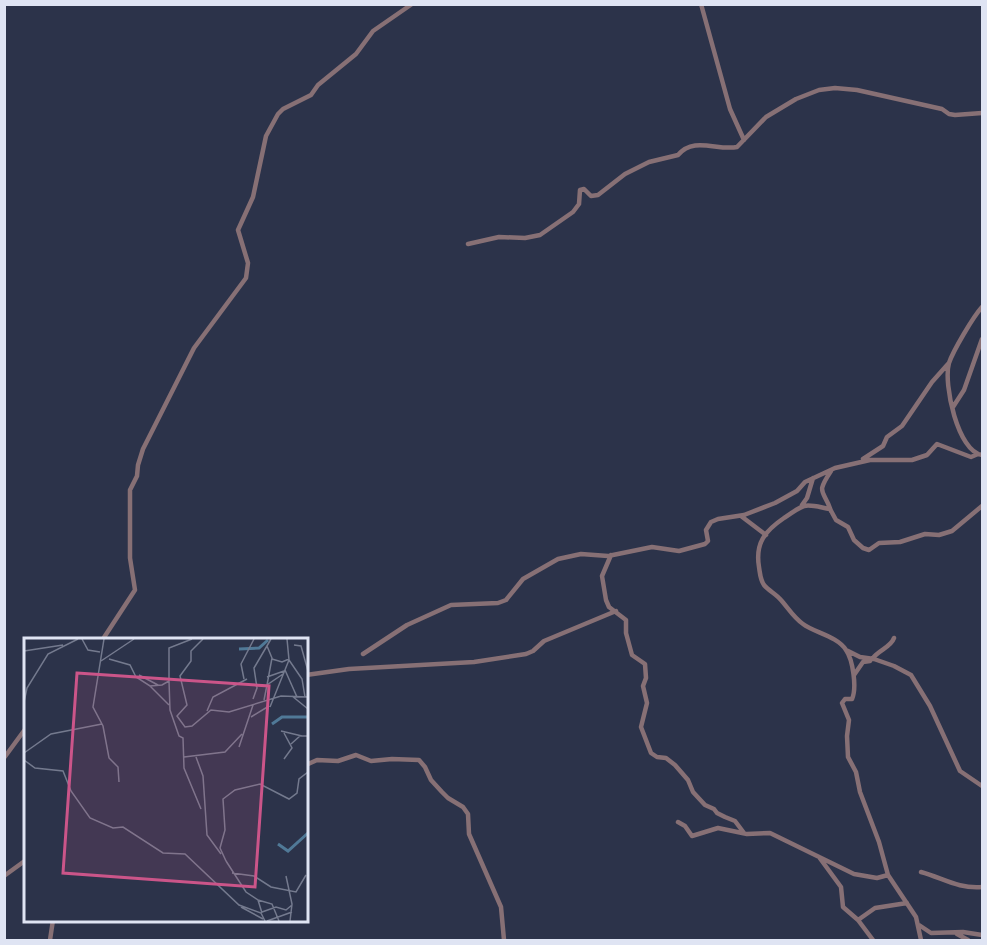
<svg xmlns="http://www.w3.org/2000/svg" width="987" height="945" viewBox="0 0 987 945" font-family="Signika,sans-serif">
	<rect width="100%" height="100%" fill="#2c334a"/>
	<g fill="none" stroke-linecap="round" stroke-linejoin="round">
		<path stroke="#877075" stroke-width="4.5" d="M701 4 730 109 744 140
			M468 244 499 237 525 238 540 235 573 212 579 204 580 190 584 189 591 196 598 195 625 174 649 162 678 155C694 136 717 151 737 147L766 117 796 99 819 90 835 88 857 90 942 109 949 114 955 115 982 113
			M982 307C973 317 953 351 949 363 943 384 958 452 982 455
			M953 407 964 390 982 339
			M863 459 883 446 887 437 902 426 932 382 948 364
			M831 471C815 495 824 489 831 511
			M802 505 807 498 813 478
			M741 516 766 535
			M611 555 602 576 606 600 609 607 626 620V633L632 655 645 664 646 678 643 686 647 703 641 727 651 753 657 757 666 758 675 765 688 780 693 792 705 805 714 809 717 813 725 817 735 821 744 833
			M103 639 135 590 130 558V490L137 476 138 465 143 449 194 348 246 278 248 263 238 230 253 197 266 136 278 114 283 109 311 95 318 85 356 54 373 31 412 4
			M846 650 860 657 874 659 894 666 911 675 930 706 960 771 982 786
			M363 654 407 625 451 605 498 603 506 600 523 579 558 559 581 554 608 556 652 547 679 551 705 544 708 541 706 530 711 522 718 519 744 515 775 503 797 491 805 482 835 468 870 460H912L927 455 937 444 971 457 978 454
			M873 658C879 650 891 647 894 638
			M306 675 349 669 474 662 526 654 533 651 544 641 616 611
			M854 675 863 662 870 661
			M4 758 26 728
			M306 765 317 760 338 761 356 755 371 761 392 759 419 760 425 767 431 780 442 792 448 798 463 807 468 814 469 834 501 907 504 940
			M678 822 685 826 692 836 718 828 747 834 770 833 854 874 877 878 888 875
			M819 857 841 887 843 907 858 920 873 940
			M921 872C943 878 958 889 982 887
			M4 876 26 860
			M858 920 875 908 907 903
			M919 925 931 933 963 932 982 935
			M957 934 968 940
			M50 940 53 920
			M921 940 916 917 888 875 879 842 860 792 856 772 848 757 847 736 849 720 842 703 845 699H852C857 688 853 660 846 650 837 636 815 633 803 624 794 618 788 608 781 600 776 594 769 591 764 585 760 579 760 573 759 567 755 543 765 531 784 518 807 502 804 504 830 509L836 520 848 527 854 540 863 548 869 550 879 543 900 542 925 534 939 535 952 531 982 506"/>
	</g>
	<g transform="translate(24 638)">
		<rect width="284" height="284" fill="#2c334a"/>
		<path fill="none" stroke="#507997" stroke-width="3" d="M215 11 235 10 244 2M248 86 258 79H284M254 206 264 213 284 195"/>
		<path fill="none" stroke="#747a8e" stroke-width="1.5" d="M58 1 64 12 76 14M80 1 69 69 79 88 85 120 94 129 95 144M179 1 167 13V23L156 38 163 67 153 78 161 89 168 88 187 72 205 74 257 58 284 59M270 7 277 8 284 33M0 13 39 7M85 21 106 27 112 39 126 48 138 47 145 43V10L168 1M248 21 258 24 265 21M265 22 278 41 281 59M77 23 110 1M261 32 273 59M115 37 134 47M243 39 260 33M220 41 217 26 230 1M145 43 146 72 155 98 159 100 160 130 177 171M243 47 248 20 243 8M126 48 145 67M268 58 284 71M229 61 233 50 230 30 247 1M240 62 243 47 259 36M0 64 3 50 24 16 54 1M246 69 265 22 263 1M183 73 189 59 223 41M227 79 245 68M257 93 278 98M267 106 276 98H284M215 109 229 67M0 115 27 96 78 86M160 119 201 114 218 96M172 119 179 138 183 197 197 216M260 121 268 110 260 95M0 122 11 130 39 133 47 153 66 180 89 190 99 189 139 215 161 216 215 267 237 275 241 283M202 223 196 210 201 192 199 161 211 152 236 146 265 161 273 155 275 141 284 134M202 223 222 254 234 262 238 275M208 235 230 238 247 249 272 254 282 237M262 238 268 266 266 283M234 262 248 266 255 283M217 269 239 281M238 274 252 269 262 272 268 267M243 283 268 274"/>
		<path fill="#cb5589" fill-opacity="0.15" stroke="#cb5589" stroke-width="3" d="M53 35 245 48 231 249 39 235Z"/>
		<rect width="284" height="284" fill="none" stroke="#dfe4f3" stroke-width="3"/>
	</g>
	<rect width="987" height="945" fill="none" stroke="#dfe4f3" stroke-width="12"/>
</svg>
